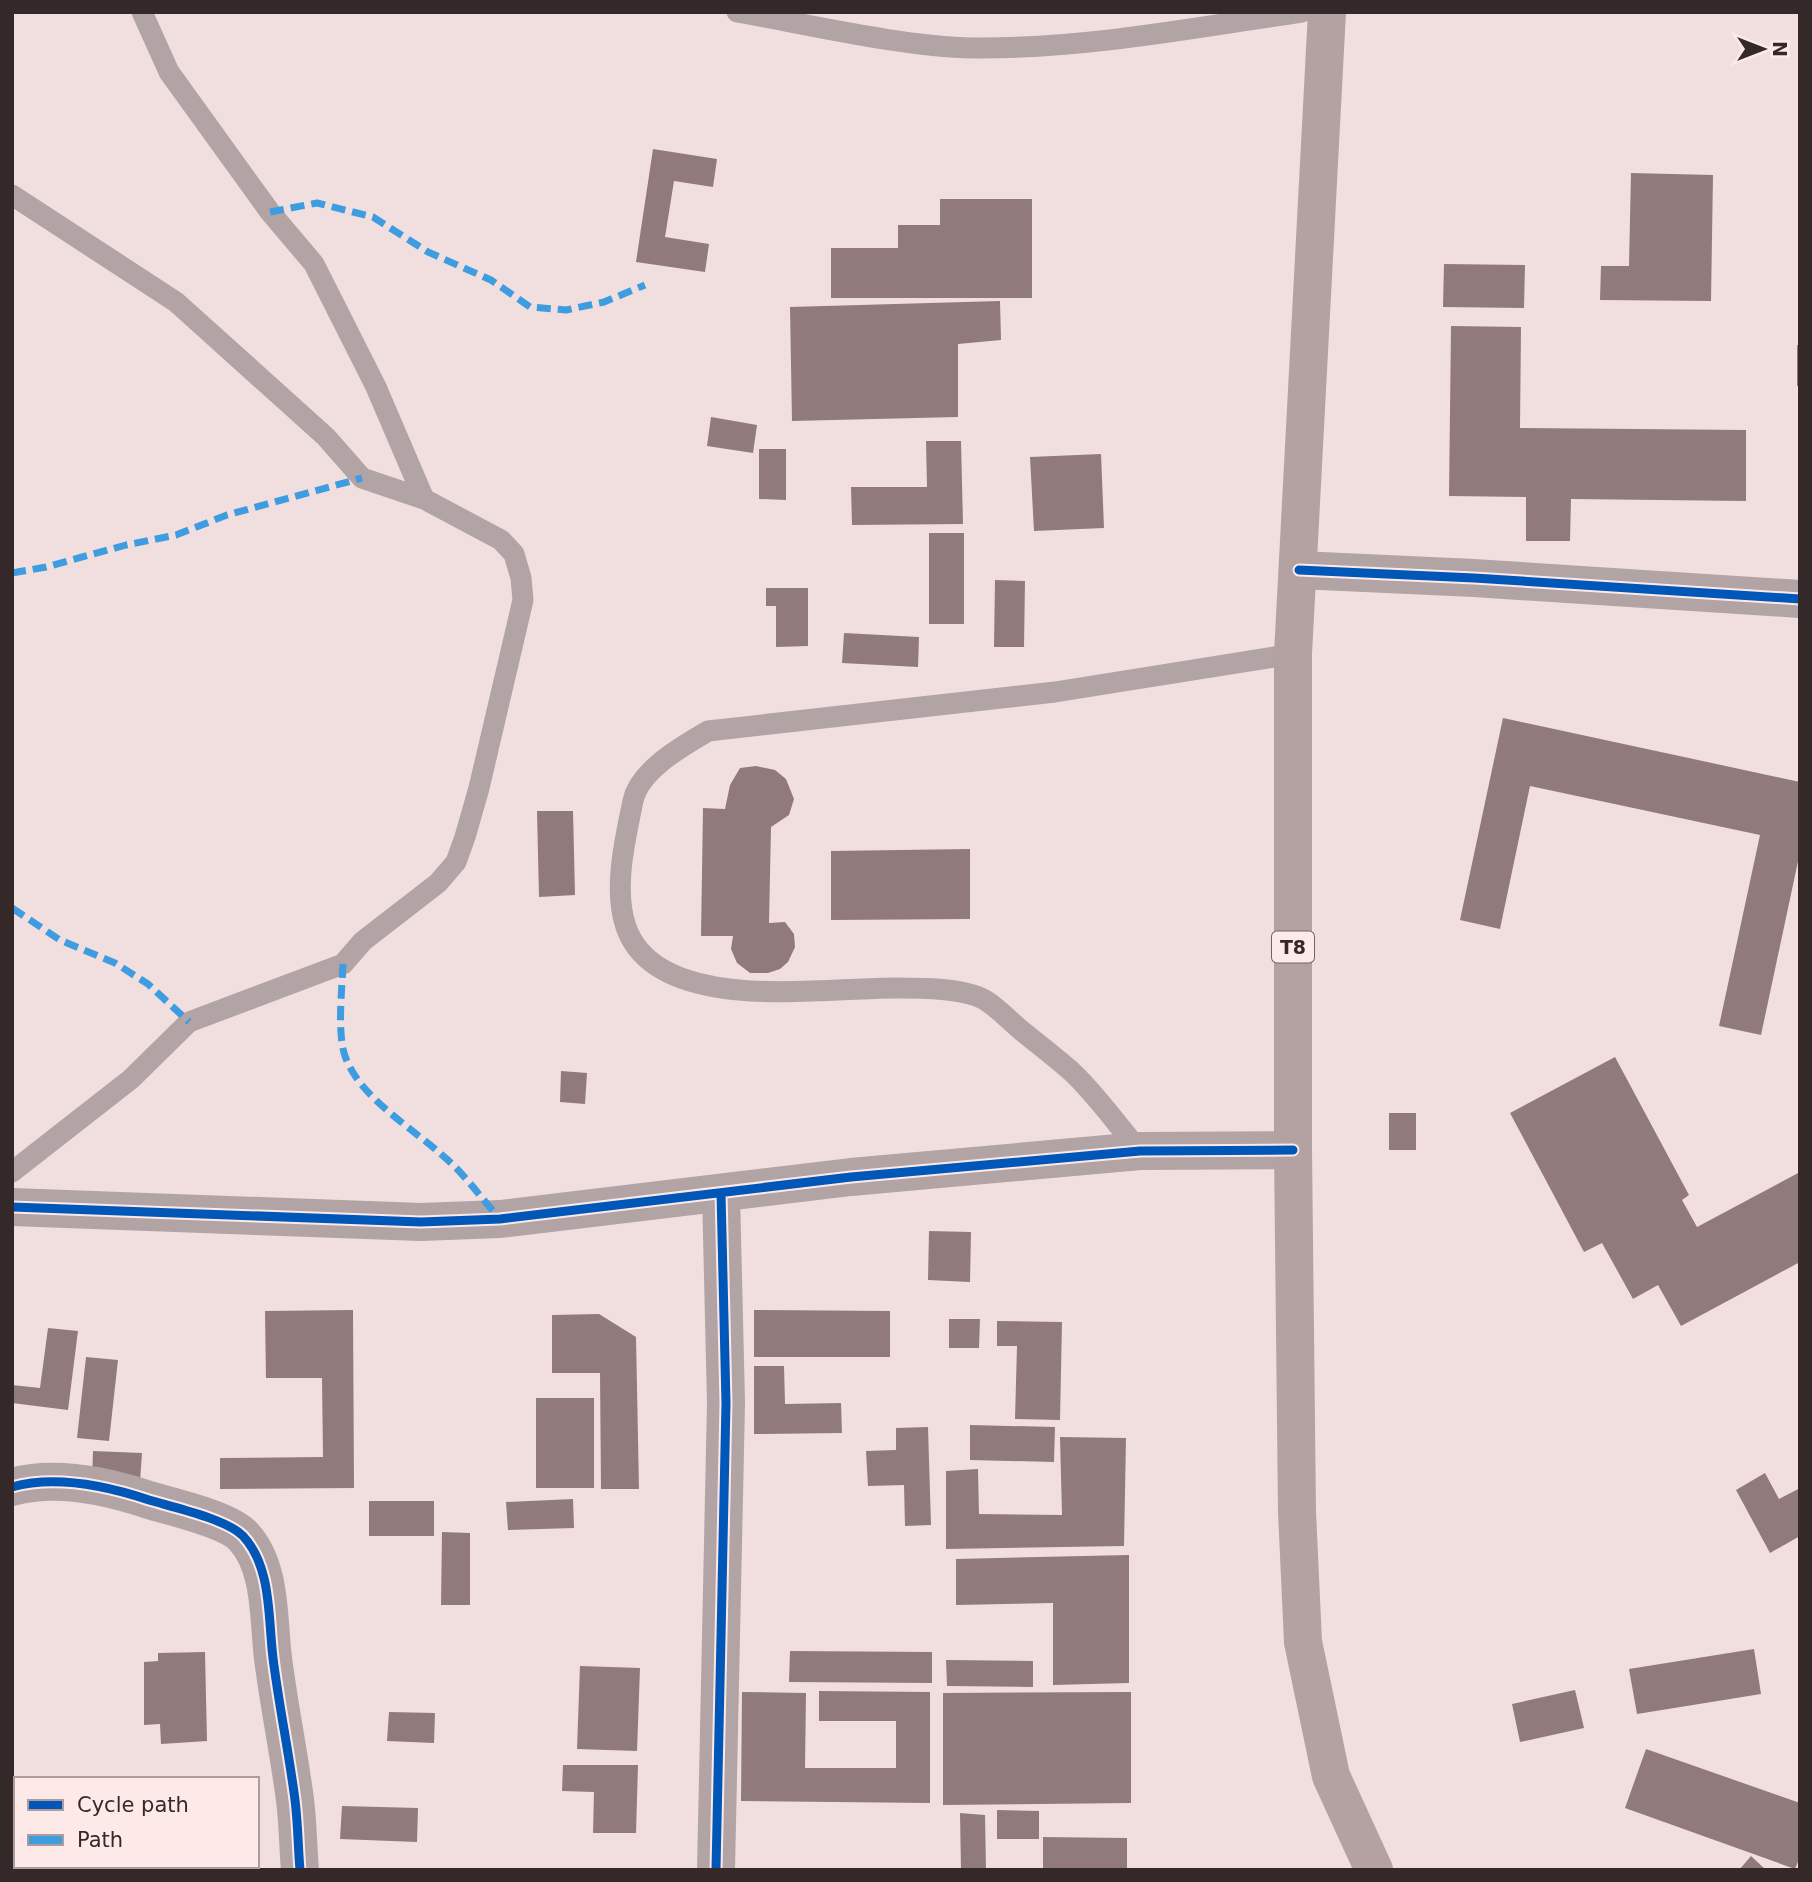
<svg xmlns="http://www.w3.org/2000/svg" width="1812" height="1882" viewBox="0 0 1812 1882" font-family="'DejaVu Sans',sans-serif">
	<rect width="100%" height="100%" fill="#f1dfdf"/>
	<path fill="#917a7b" d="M653 149 717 159 713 187 674 181 665 237 709 244 705 272 636 262Z
		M1631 173 1713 175 1711 301 1600 300 1601 266H1629Z
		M940 199H1032V298H831V248H898V225H940Z
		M1444 264 1525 265 1524 308 1443 307Z
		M1000 301 1001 340 958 344V417L792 421 790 307Z
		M1451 326 1521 327 1520 428 1746 430V501L1571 499 1570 541H1526V497L1449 496Z
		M1797 345H1800V386H1797Z
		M711 417 757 425 753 453 707 446Z
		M926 441H961L963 524 852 525 851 487H927Z
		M759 449H786V500L759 499Z
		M1101 454 1104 528 1034 531 1030 457Z
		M929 533H964V624H929Z
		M995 580 1025 581 1024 647H994Z
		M766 588H808V646L776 647V606H766Z
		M844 633 919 637 918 667 842 663Z
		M1503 718 1800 782V852L1761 1035 1719 1026 1760 835 1530 786 1500 929 1460 920Z
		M756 766 775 770 786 779 794 799 789 815 771 827 769 923 785 922 794 934 795 947 788 962 780 969 768 973H750L737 963 731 949 733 936H701L703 808 725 809 730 785 740 768Z
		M537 811H573L575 895 539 897Z
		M970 849V919L831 920V851Z
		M1615 1057 1689 1195 1682 1200 1697 1227 1800 1172V1262L1681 1326 1658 1285 1633 1299 1602 1243 1584 1252 1510 1113Z
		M561 1071 587 1073 585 1104 560 1102Z
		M1389 1113H1416V1150H1389Z
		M929 1231 971 1232 970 1282 928 1280Z
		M353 1310 354 1488 220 1489V1458L323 1457 322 1378H266L265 1311Z
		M754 1310 890 1311V1357H754Z
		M599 1314 636 1337 639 1489H601L600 1373H552V1315Z
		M949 1319H980L979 1348H949Z
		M997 1321 1062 1322 1060 1420 1015 1419 1017 1346H997Z
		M48 1328 78 1331 68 1410 12 1403V1385L40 1388Z
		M86 1357 118 1360 109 1441 77 1438Z
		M754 1366H784L785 1404 841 1403 842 1433 754 1434Z
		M536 1398H594V1488H536Z
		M970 1425 1055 1427 1054 1462 970 1460Z
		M928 1427 931 1525 905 1526 904 1485 868 1486 866 1451 896 1450V1428Z
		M1060 1437 1126 1438 1124 1546 946 1549V1471L978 1469 979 1514 1062 1515Z
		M93 1451 142 1453 140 1482 92 1480Z
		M1765 1473 1779 1499 1800 1488V1536L1770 1553 1736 1490Z
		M573 1499 574 1528 508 1530 506 1502Z
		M369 1501H434V1536H369Z
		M442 1532 470 1533V1605H441Z
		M1129 1555V1683L1053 1685V1603L956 1605V1559Z
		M1754 1649 1761 1694 1637 1714 1629 1669Z
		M790 1651 932 1652V1683L789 1682Z
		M205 1652 207 1741 161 1744 160 1724 144 1725V1662L158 1661V1653Z
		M946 1660 1033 1661V1687L947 1686Z
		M580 1666 640 1668 637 1751 577 1749Z
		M1575 1690 1584 1728 1520 1742 1512 1704Z
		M819 1691 930 1692V1803L741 1801 742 1692 806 1693 805 1768H896V1721H819Z
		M1131 1692V1803L943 1805V1693Z
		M389 1712 435 1713 434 1743 387 1741Z
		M1646 1749 1800 1803V1857L1795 1869 1625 1808Z
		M563 1765H638L636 1833H593L594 1792 562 1791Z
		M342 1806 418 1808 417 1842 340 1839Z
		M997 1810 1039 1811V1839H997Z
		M960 1813 985 1815 986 1870H961Z
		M1043 1837 1127 1838V1870H1043Z
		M1751 1856 1766 1870H1739Z
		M12 1864H16V1866H37V1870H12Z"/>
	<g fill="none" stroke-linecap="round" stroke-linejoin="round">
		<path stroke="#b2a4a4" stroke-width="21" d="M737 12C812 25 898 46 974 48 1084 49 1194 28 1302 12
			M12 195 176 302 326 437 362 478 424 499
			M1140 1151C1117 1125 1096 1094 1071 1071 1055 1057 1038 1044 1022 1031 1010 1021 998 1008 985 1000 964 988 921 988 897 988 824 987 657 1016 626 927 613 889 625 840 633 801 639 770 683 746 708 731L1055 692 1293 654
			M12 1172 131 1079 189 1022 343 964 363 941 438 883 456 862 465 837 479 788 523 600 521 578 514 554 501 540 424 499 376 387 314 264 270 212 169 72 142 12"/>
		<path stroke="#b2a4a4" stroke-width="38" d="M1299 570 1474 578 1800 599
			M12 1207 421 1222 500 1219 851 1177 1140 1151 1293 1150
			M12 1487C55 1475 107 1486 149 1500 172 1507 227 1519 243 1536 272 1567 268 1618 273 1658 279 1706 289 1753 295 1800 298 1823 298 1847 300 1870
			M716 1870 726 1403 721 1193"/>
		<path stroke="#b4a2a2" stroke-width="38" d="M1327 12 1293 654V1150L1297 1512 1303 1642 1331 1776 1374 1870"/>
		<path stroke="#3e9ce0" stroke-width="7" stroke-dasharray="14 7" stroke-linecap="butt" d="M270 212 317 203 373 217 428 252 491 280 530 307 566 310 604 302 645 285
			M12 573 46 567 126 545 176 535 227 515 362 478
			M12 908 60 940 115 963 148 984 189 1022
			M343 964C342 989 337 1033 345 1056 359 1097 411 1127 442 1155 464 1173 481 1198 500 1219"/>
		<defs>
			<path id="cycleway" d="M1299 570 1474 578 1800 599
				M12 1207 421 1222 500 1219 851 1177 1140 1151 1293 1150
				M12 1487C55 1475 107 1486 149 1500 172 1507 227 1519 243 1536 272 1567 268 1618 273 1658 279 1706 289 1753 295 1800 298 1823 298 1847 300 1870
				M716 1870 726 1403 721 1193"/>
		</defs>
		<use href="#cycleway" stroke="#fde9e8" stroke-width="13"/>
		<use href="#cycleway" stroke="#0057b8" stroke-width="9"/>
	</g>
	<g text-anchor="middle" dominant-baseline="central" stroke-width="7" stroke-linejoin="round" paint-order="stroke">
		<rect fill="#fde9e8" stroke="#716262" stroke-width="2" x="1272" y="931.5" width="42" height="31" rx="5"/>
		<g font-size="19" font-weight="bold" fill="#352828">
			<text x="1293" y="947">T8</text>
		</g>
	</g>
	<rect width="1812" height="1882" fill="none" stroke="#352828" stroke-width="28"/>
	<rect x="14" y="1777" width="245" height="91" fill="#fde9e8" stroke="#ad9c9b" stroke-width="2"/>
	<rect x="28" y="1800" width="35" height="10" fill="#0057b8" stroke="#ad9c9b" stroke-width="2"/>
	<text x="77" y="1812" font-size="21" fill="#352828">Cycle path</text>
	<rect x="28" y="1835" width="35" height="10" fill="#3e9ce0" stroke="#ad9c9b" stroke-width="2"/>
	<text x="77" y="1847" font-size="21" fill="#352828">Path</text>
	<g transform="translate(1763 49) rotate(90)" stroke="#fde9e8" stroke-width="5" paint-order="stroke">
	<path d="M0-5L12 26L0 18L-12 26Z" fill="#352828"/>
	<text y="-10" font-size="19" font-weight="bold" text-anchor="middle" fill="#352828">N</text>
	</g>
</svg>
